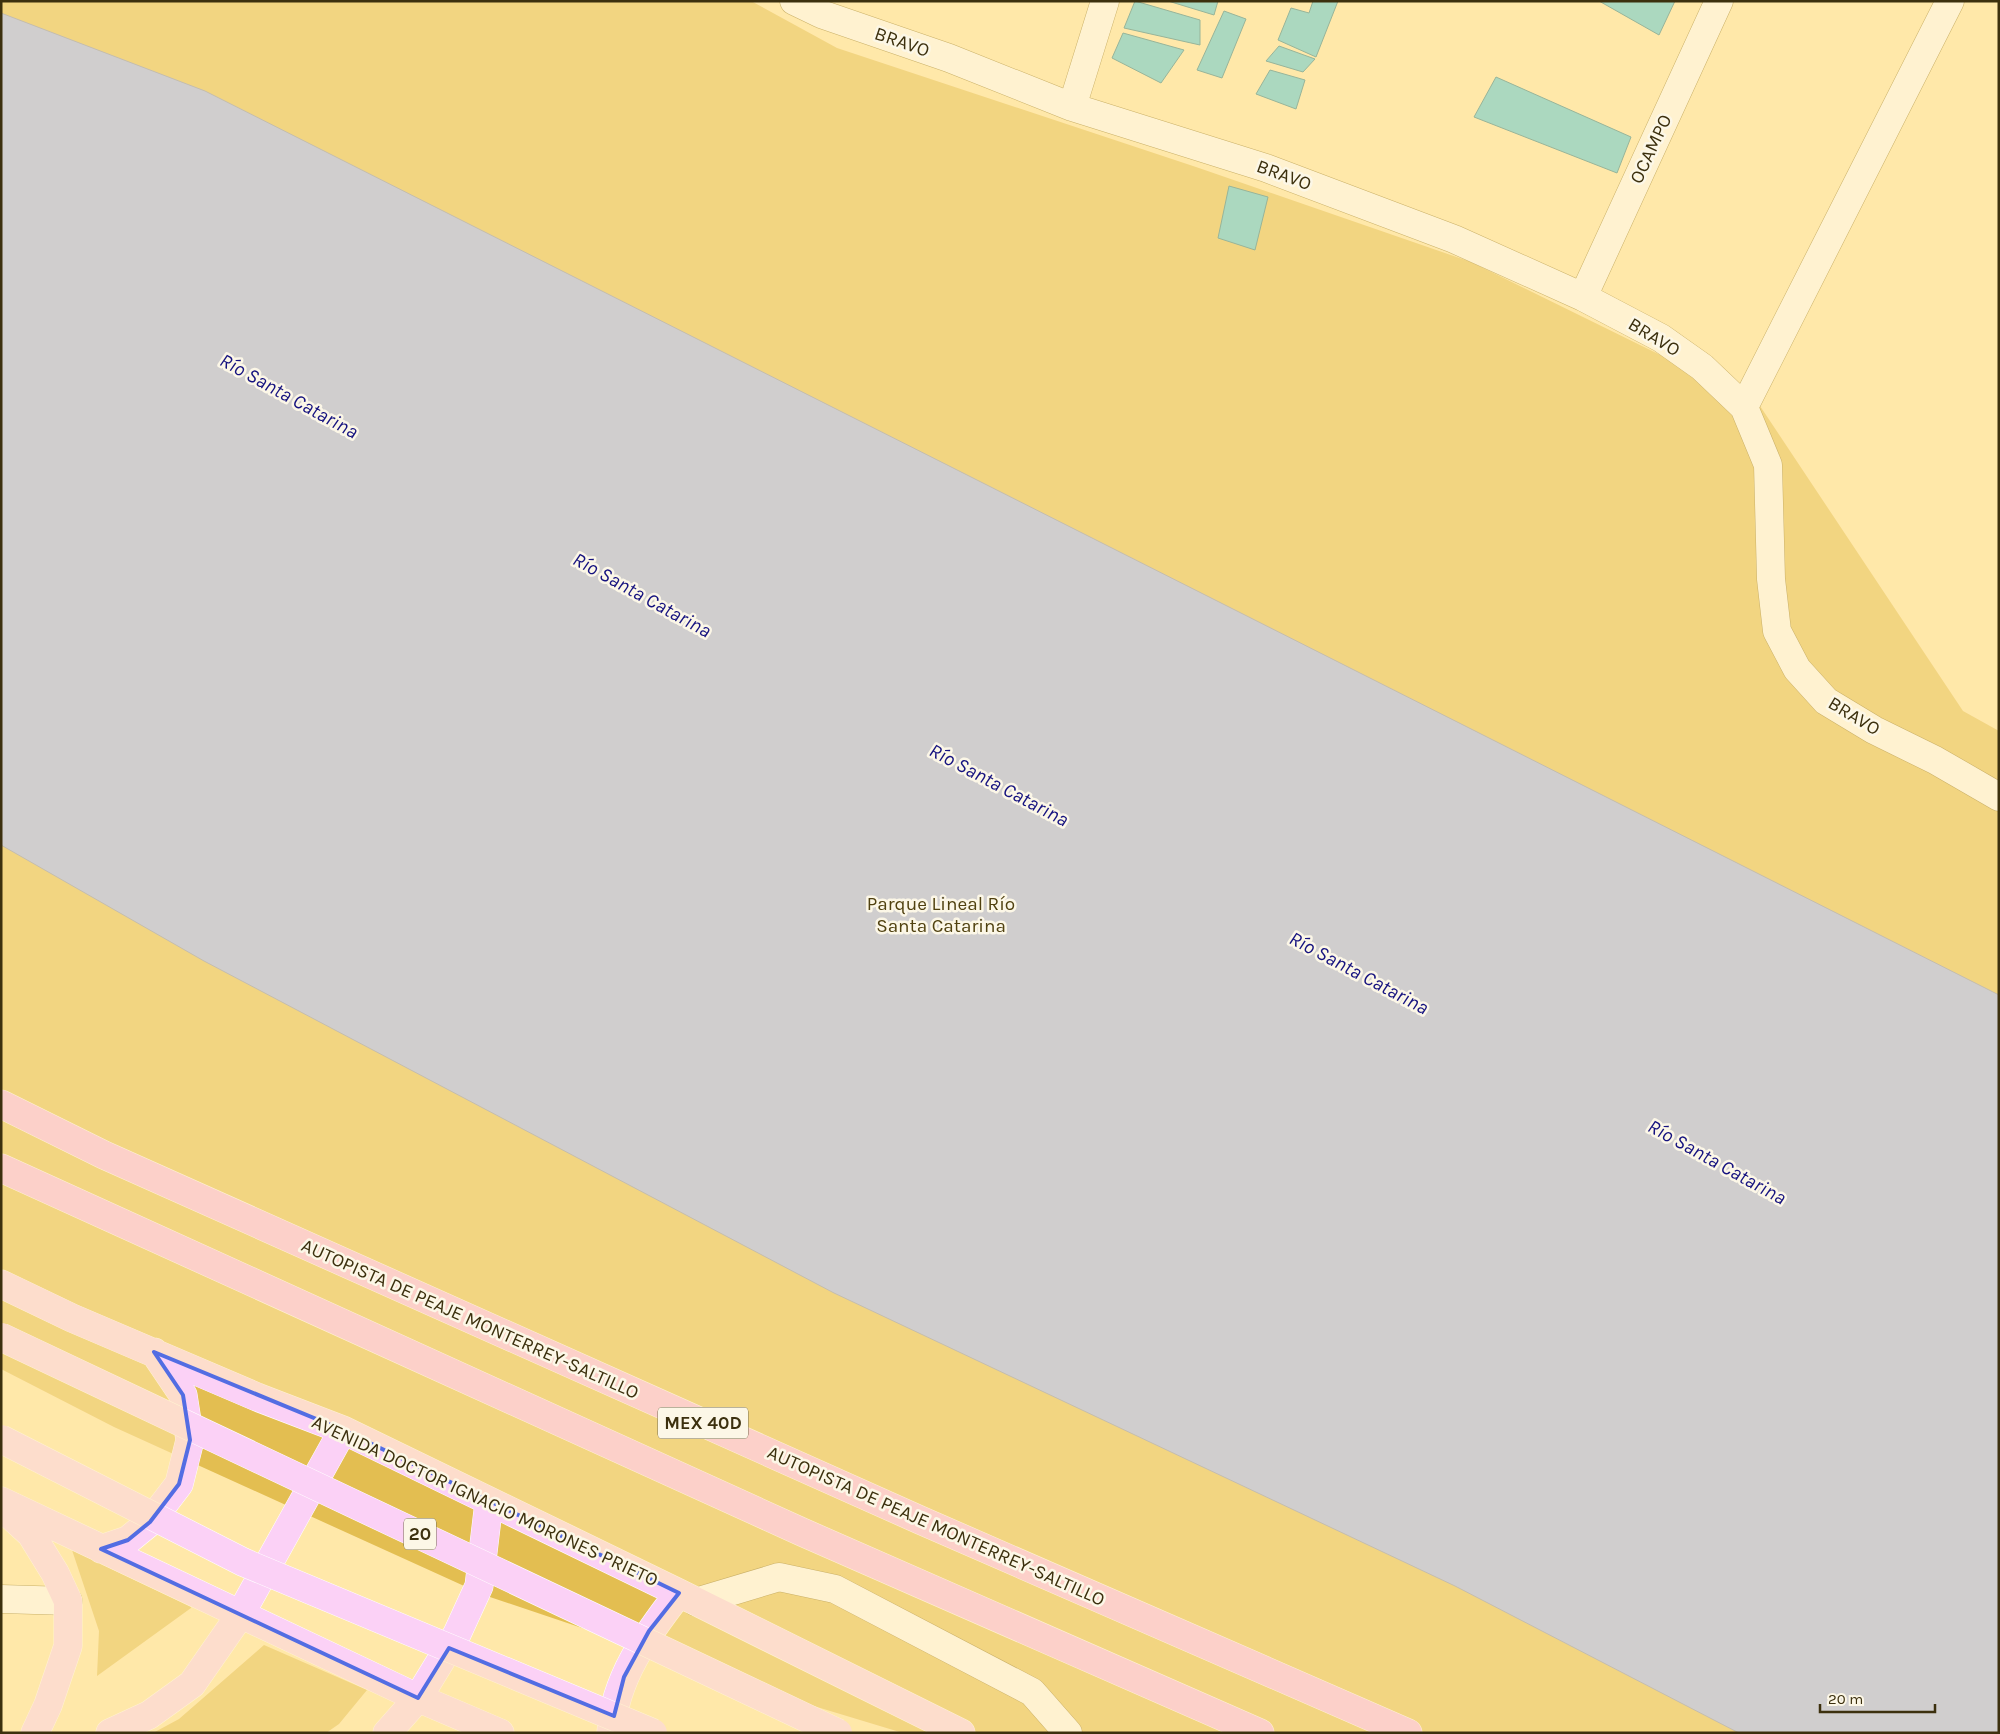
<svg xmlns="http://www.w3.org/2000/svg" width="2000" height="1734" viewBox="0 0 2000 1734" font-family="Karla,sans-serif">
	<rect width="100%" height="100%" fill="#ffe8a9"/>
	<path fill="#e3be51" d="M1 1H751L837 48 1196 167 1471 262 1758 403 1963 711 1999 731V1733H903L817 1707 484 1595 114 1427 1 1369Z
		M72 1550 191 1607V1608L97 1676 99 1631Z
		M264 1645 367 1690 339 1724 326 1733H153L179 1719Z"/>
	<path fill="#98b0fb" stroke="#7c8ab4" d="M1 13 205 91 1999 995V1733H1739L1455 1586 834 1293 204 961 1 845Z"/>
	<path fill="#46c5d9" stroke="#1a7786" d="M1135 1 1200 20V45L1124 28Z
		M1168 1H1218L1214 15Z
		M1313 1H1338L1316 57 1278 40 1291 8 1309 13Z
		M1599 1H1675L1659 35Z
		M1224 11 1246 19 1222 78 1197 70Z
		M1123 33 1184 50 1161 83 1112 58Z
		M1279 46 1315 59 1303 72 1266 61Z
		M1270 70 1305 80 1296 109 1256 94Z
		M1496 77 1631 137 1617 173 1474 117Z
		M1229 186 1268 197 1255 250 1218 238Z"/>
	<g fill="none" stroke-linecap="round" stroke-linejoin="round">
		<defs>
			<path id="minor" d="M794 1 821 14 949 58 1072 107 1266 168 1454 239 1583 297 1661 338 1702 367 1744 407 1768 465 1771 579 1777 631 1797 669 1826 701 1874 730 1935 760 1999 797
				M1072 107 1105 1
				M1583 297 1719 1
				M1744 407 1950 1
				M1 1599 68 1601
				M696 1602 779 1577 835 1589 1032 1692 1068 1733"/>
			<path id="major" d="M1 1284 72 1318 257 1397 343 1430 679 1593 961 1733
				M1 1501 418 1698 500 1733
				M8 1513 31 1534 55 1573 68 1601V1646L48 1705 35 1733
				M101 1549 128 1540 150 1522 179 1484 190 1440 183 1395 154 1352
				M110 1733 149 1715 192 1684 240 1615 343 1430
				M387 1733 418 1698 457 1634 479 1586 489 1502
				M611 1733C614 1679 647 1634 679 1593"/>
			<path id="highway" d="M1 1104 104 1155 920 1520 1408 1733
				M1 1168 802 1532 1260 1733"/>
		</defs>
		<use href="#minor" stroke="#8b7019" stroke-width="29"/>
		<use href="#major" stroke="#fff" stroke-width="29"/>
		<use href="#highway" stroke="#fff" stroke-width="29"/>
		<use href="#minor" stroke="#fff" stroke-width="28"/>
		<use href="#major" stroke="#fbd1f6" stroke-width="28"/>
		<use href="#highway" stroke="#f8b3f0" stroke-width="28"/>
		<defs>
			<path id="major-bridge" d="M1 1337 838 1733
				M1 1439 243 1562 653 1733"/>
		</defs>
		<use href="#major-bridge" stroke="#fff" stroke-width="29" stroke-linecap="butt"/>
		<use href="#major-bridge" stroke="#fbd1f6" stroke-width="28"/>
	</g>
	<path d="M0 0H2000V1734H0ZM154 1352 343 1430 679 1593 649 1631 624 1677 614 1716 449 1648 418 1698 101 1549 128 1540 150 1522 179 1484 190 1440 183 1395Z" fill="#ffe8a9" fill-opacity=".55" fill-rule="evenodd"/>
	<path fill="none" stroke="#536de3" stroke-width="4" stroke-linejoin="round" d="M154 1352 343 1430 679 1593 649 1631 624 1677 614 1716 449 1648 418 1698 101 1549 128 1540 150 1522 179 1484 190 1440 183 1395Z"/>
	<g text-anchor="middle" dominant-baseline="central" stroke-width="5" stroke-linejoin="round" paint-order="stroke">
		<g fill="#fcf7e7" stroke="#766c4f" stroke-width="1">
			<rect x="658" y="1407.5" width="90" height="31" rx="4"/>
			<rect x="404" y="1518.5" width="32" height="31" rx="4"/>
		</g>
		<g font-size="18" font-weight="bold" fill="#3c300e">
			<text x="703" y="1423">MEX 40D</text>
			<text x="420" y="1534">20</text>
		</g>
		<g font-size="19" fill="#3c300e" stroke="#fcf7e7">
			<text transform="translate(902 42) rotate(19)">BRAVO</text>
			<text transform="translate(1651 149) rotate(-65)">OCAMPO</text>
			<text transform="translate(1284 175) rotate(20)">BRAVO</text>
			<text transform="translate(1654 337) rotate(31)">BRAVO</text>
			<text transform="translate(1854 716) rotate(31)">BRAVO</text>
			<text transform="translate(470 1319) rotate(24)">AUTOPISTA DE PEAJE MONTERREY-SALTILLO</text>
			<text transform="translate(485 1501) rotate(25)">AVENIDA DOCTOR IGNACIO MORONES PRIETO</text>
			<text transform="translate(936 1526) rotate(24)">AUTOPISTA DE PEAJE MONTERREY-SALTILLO</text>
		</g>
		<g font-size="19" fill="#504110" stroke="#fcf7e7">
			<text x="941" y="904">Parque Lineal Río<tspan x="941" dy="22">Santa Catarina</tspan></text>
		</g>
		<g font-size="20" font-style="italic" fill="#15127f" stroke="#fcf7e7">
			<text transform="translate(289 396) rotate(29)">Río Santa Catarina</text>
			<text transform="translate(642 595) rotate(29)">Río Santa Catarina</text>
			<text transform="translate(999 785) rotate(28)">Río Santa Catarina</text>
			<text transform="translate(1359 973) rotate(28)">Río Santa Catarina</text>
			<text transform="translate(1717 1162) rotate(29)">Río Santa Catarina</text>
		</g>
	</g>
	<rect width="2000" height="1734" fill="none" stroke="#3c300e" stroke-width="5"/>
	<path d="M1820 1704v8h115v-8" fill="none" stroke="#3c300e" stroke-width="2.5"/>
	<text x="1828" y="1704" font-size="15" fill="#3c300e" stroke="#fcf7e7" stroke-width="4" paint-order="stroke">20 m</text>
</svg>
